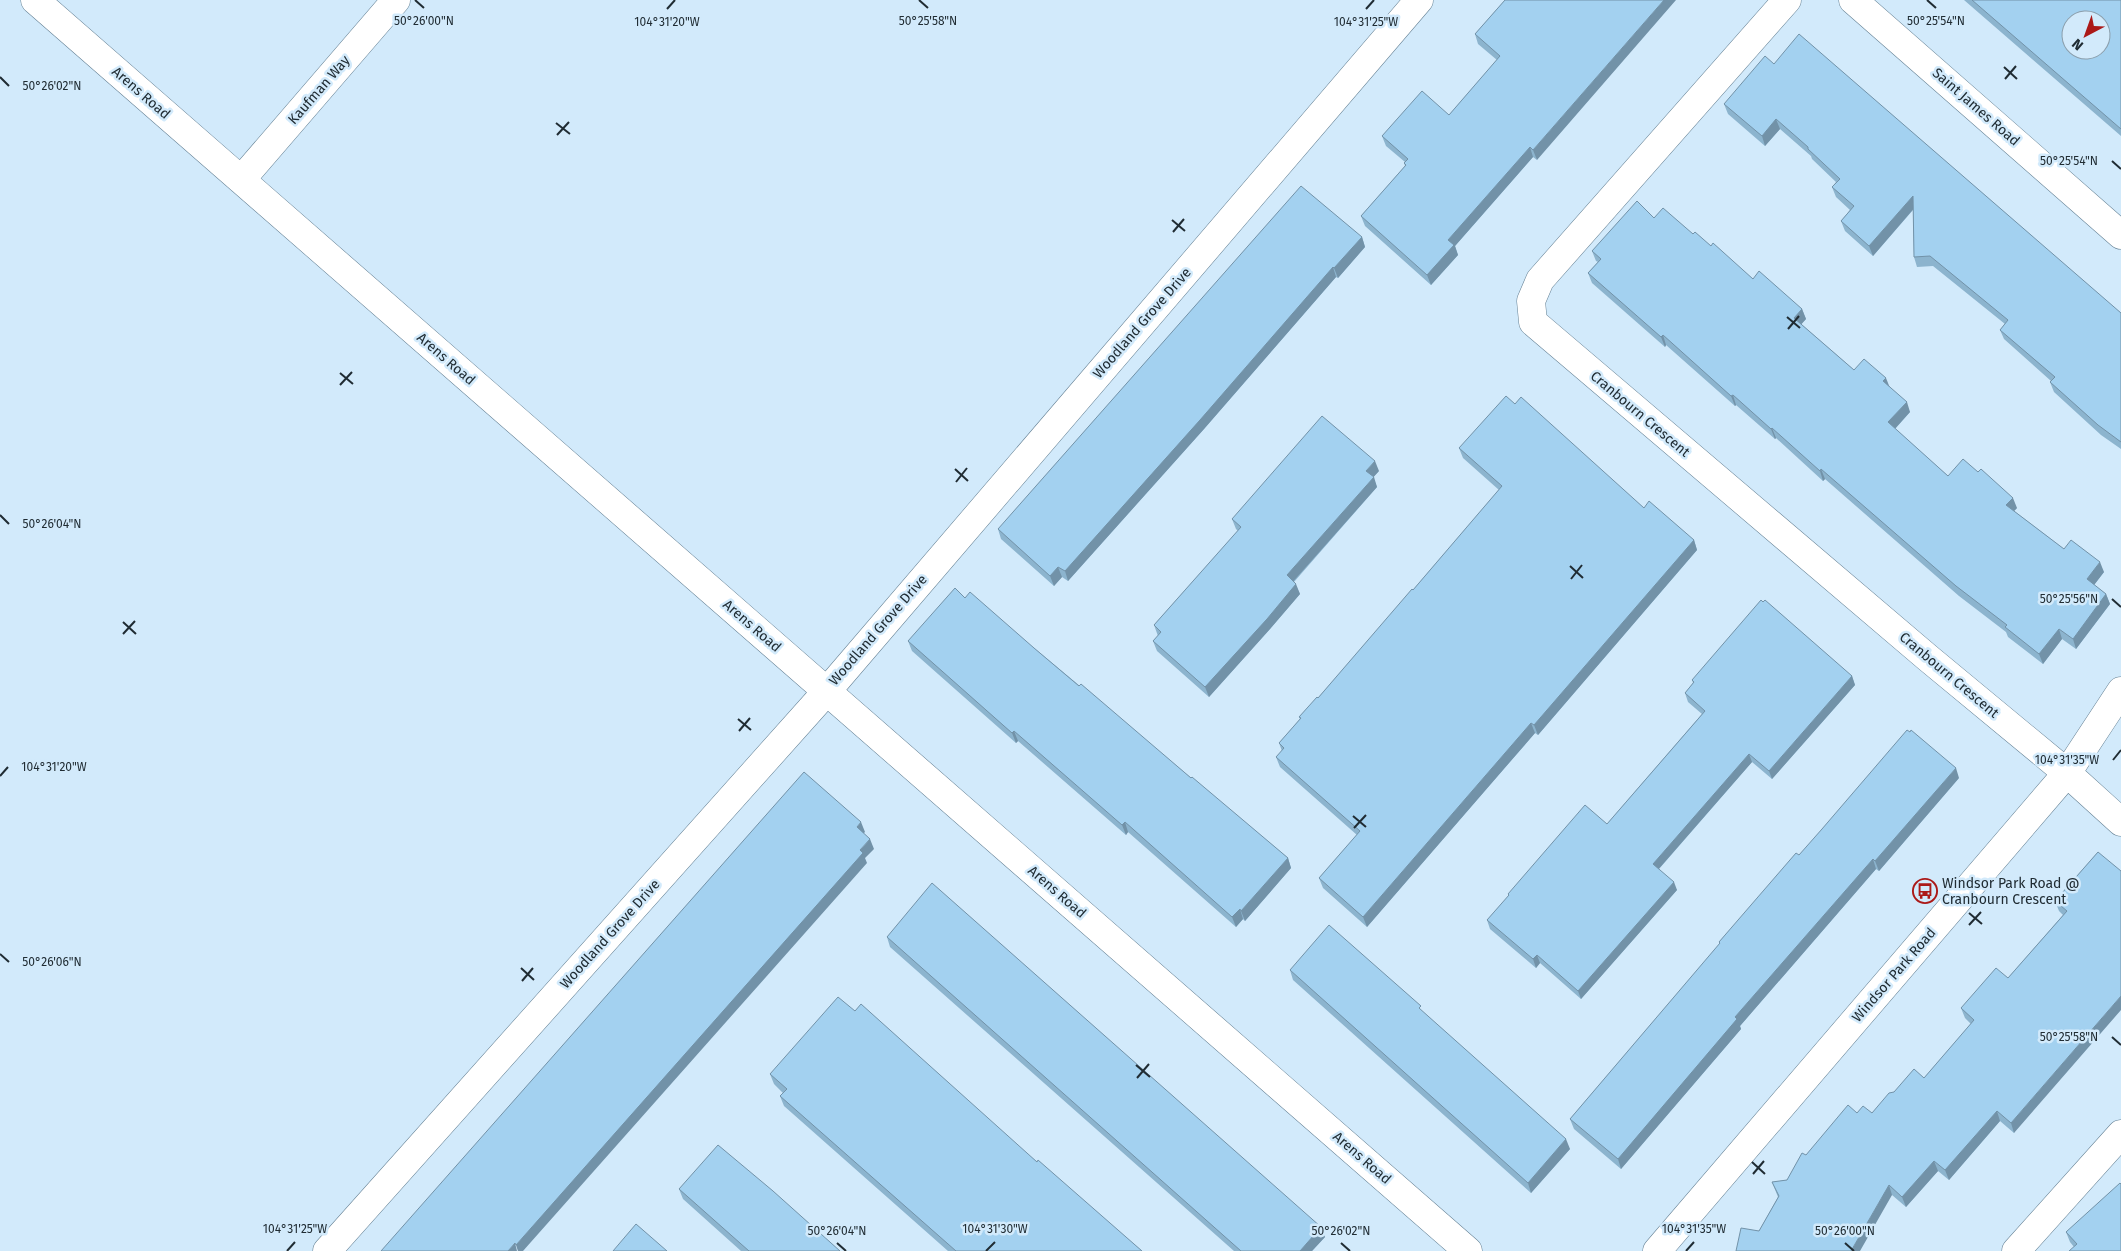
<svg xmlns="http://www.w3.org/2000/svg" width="2121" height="1251" viewBox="0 0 2121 1251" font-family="'Fira Sans',sans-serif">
	<rect width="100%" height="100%" fill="#d2eafb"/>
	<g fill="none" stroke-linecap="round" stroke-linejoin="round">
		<defs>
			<path id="minor" d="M35 0 1468 1251
				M1787 0 1540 280 1531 301 1533 322 1928 658 2067 773 2121 822
				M1853 0 2121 235
				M241 180 396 0
				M327 1251 827 691 1419 0
				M1657 1251 2067 773 2121 691
				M2016 1251 2121 1134"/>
		</defs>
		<use href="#minor" stroke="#658194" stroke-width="29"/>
		<use href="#minor" stroke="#fff" stroke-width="28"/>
	</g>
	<path fill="#8cb4ce" d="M1505 0 1537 160 1533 157 1455 246 1458 255 1431 285 1365 226 1361 216 1405 166 1404 163 1405 162 1386 146 1382 136 1449 115 1497 60 1478 44 1475 34Z
		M1964 0H2121V136Z
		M1774 64 2121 313V449L2101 435 2054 392 2050 382 2051 381 2004 339 2000 330 2005 324 1933 266 1917 267 1914 257 1913 210 1873 256 1845 231 1841 221 1850 210 1836 197 1832 187 1836 182 1812 159 1811 156 1780 129 1765 146 1728 114 1724 104Z
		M1654 218 1693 234 1711 246 1753 279 1802 309 1806 319 1801 324 1854 370 1889 386 1910 412 1895 429 1948 476 2017 508 2014 511 2064 549 2104 572 2094 585 2106 594 2110 604 2076 649 2062 639 2043 664 2008 637 2006 632 1959 596 1825 479 1823 481 1776 438 1775 439 1736 405 1735 406 1666 345 1665 347 1592 283 1588 273 1598 262 1596 261 1592 251Z
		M1362 237 1365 247 1338 278 1336 277 1204 429 1068 581 1062 577 1054 586 1001 539 998 529Z
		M1515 404 1644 508 1694 540 1697 550 1538 735 1535 733 1367 927 1323 888 1319 878 1357 835 1280 767 1276 757 1282 751 1279 743 1300 719 1299 717 1318 698 1413 590 1499 490 1463 458 1459 448Z
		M1379 471 1373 477 1377 487 1294 582 1300 594 1270 629 1209 697 1157 651 1153 641 1158 636 1154 625 1238 531 1236 529 1232 519Z
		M965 598 1034 648 1288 858 1291 868 1245 921 1243 919 1236 927 1128 832 1126 835 1018 741 1016 743 912 651 908 641Z
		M1852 676 1855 685 1772 779 1752 762 1659 869 1677 890 1581 999 1540 963 1536 968 1490 929 1487 920 1509 896 1508 894 1607 824 1702 714 1688 702 1685 693 1693 683 1692 680Z
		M1959 778 1879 871 1876 869 1740 1026 1741 1029 1621 1169 1574 1129 1570 1119 1720 944 1719 942 1799 855Z
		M2098 852 2014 1133 2000 1121 1949 1180 1938 1171 1906 1207 1892 1195 1759 1231 1778 1197 1772 1182 1787 1180 1806 1155 1857 1113H1872L1894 1092 1924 1078 1971 1024 1965 1018 1961 1008 2008 978 2063 915 2059 911 2055 901Z
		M887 937 1325 1237 1312 1251H1234L890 947Z
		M1290 970 1570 1149 1531 1193 1293 980Z
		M855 1011 1037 1162 1142 1251H948L784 1106 780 1096 783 1093 774 1084 770 1074Z
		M679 1189 840 1251H741L683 1199Z
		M2066 1232 2121 1251 2074 1247 2070 1242Z"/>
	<path fill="#7292a8" d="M1664 0H1676L1537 160 1533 150Z
		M1776 119 1780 129 1765 146 1762 136Z
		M1530 147 1533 157 1455 246 1458 255 1431 285 1427 275 1448 240Z
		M1913 196 1916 206 1873 256 1869 246Z
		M1362 237 1365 247 1338 278 1334 268Z
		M1333 267 1336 277 1204 429 1068 581 1065 571Z
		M1802 309 1806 319 1798 328 1794 318Z
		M1663 335 1666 345 1665 347 1661 337Z
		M1886 378 1890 388 1883 381Z
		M1733 395 1736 405 1735 406 1731 396Z
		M1907 402 1910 412 1892 432 1888 422Z
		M1772 428 1776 438 1775 439 1771 429Z
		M1375 461 1379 471 1370 481 1366 471Z
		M1821 469 1825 479 1823 481 1820 471Z
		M1374 477 1377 487 1290 585 1287 575Z
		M2013 498 2017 508 2010 515 2006 505Z
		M1694 540 1697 550 1538 735 1534 725Z
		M2100 562 2104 572 2091 589 2087 579Z
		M1058 567 1062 577 1054 586 1050 576Z
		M1296 584 1300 594 1270 629 1209 697 1205 687Z
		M2106 594 2110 604 2076 649 2073 639Z
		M2059 629 2062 639 2043 664 2039 654Z
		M1852 676 1855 685 1772 779 1769 771Z
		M1531 723 1535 733 1367 927 1363 917Z
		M1014 731 1018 741 1016 743 1012 733Z
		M1749 754 1752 762 1656 872 1653 864Z
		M1956 768 1959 778 1879 871 1875 861Z
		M861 822 865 832 860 837 857 827Z
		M1125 822 1128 832 1126 835 1122 825Z
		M870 839 874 849 865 858 867 863 523 1251H518L516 1245Z
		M1288 858 1291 868 1245 921 1241 911Z
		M1873 859 1876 869 1740 1026 1741 1029 1621 1169 1618 1159 1735 1017Z
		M1674 882 1677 890 1581 999 1578 991Z
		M1240 909 1243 919 1236 927 1232 917Z
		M1537 955 1540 963 1536 968 1533 959Z
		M2121 996V1010L2014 1133 2011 1123Z
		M1997 1111 2000 1121 1949 1180 1945 1170Z
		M1566 1139 1570 1149 1531 1193 1528 1183Z
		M1934 1161 1938 1171 1906 1207 1902 1197Z
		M1889 1185 1892 1195 1860 1251H1851Z
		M1321 1227 1325 1237 1312 1251H1300Z
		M515 1243 517 1251H508Z"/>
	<path fill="#a3d1f0" stroke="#7292a8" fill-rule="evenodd" d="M1505 0H1664L1533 150 1530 147 1448 240 1454 245 1427 275 1361 216 1406 165 1404 163 1408 159 1382 136 1422 91 1449 115 1500 56 1475 34Z
		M1972 0H2121V129ZM2071 20H2101V50H2071Z
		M1799 34 2121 313V442L2098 425 2050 382 2055 377 2000 330 2008 320 1930 256 1914 257 1913 196 1869 246 1841 221 1854 206 1832 187 1840 179 1808 149V147L1776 119 1762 136 1724 104 1765 56 1774 64Z
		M1301 186 1362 237 1334 268 1333 267 1200 420 1065 571 1058 567 1050 576 998 529Z
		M1637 201 1654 218 1663 208 1693 234 1695 232 1711 246 1713 243 1753 279 1759 271 1802 309 1794 318 1854 370 1864 359 1886 378 1883 381 1907 402 1888 422 1948 476 1963 459 1978 472 1981 469 2013 498 2006 505 2064 549 2071 540 2100 562 2087 579 2106 594 2073 639 2059 629 2039 654 2005 627 2007 625 1956 586 1821 469 1820 471 1772 428 1771 429 1733 395 1731 396 1663 335 1661 337 1588 273 1601 259 1592 251Z
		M1506 396 1515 404 1521 397 1644 508 1649 501 1694 540 1534 725 1531 723 1363 917 1319 878 1360 831 1276 757 1284 748 1279 743 1301 718 1299 717 1317 697 1318 698 1412 589 1413 590 1502 486 1459 448Z
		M1322 416 1375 461 1366 471 1374 477 1287 575 1296 584 1267 619 1205 687 1153 641 1161 632 1154 625 1241 527 1232 519Z
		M955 588 965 598 970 592 1034 648 1079 686 1081 684 1191 778 1192 777 1288 858 1241 911 1240 909 1232 917 1125 822 1122 825 1014 731 1012 733 908 641Z
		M1761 600 1763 602 1765 600 1852 676 1769 771 1749 754 1653 864 1674 882 1578 991 1537 955 1533 959 1487 920 1509 895 1508 894 1585 805 1607 824 1705 711 1685 693 1694 682 1692 680Z
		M1907 730 1910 732 1911 730 1956 768 1875 861 1873 859 1735 1017 1737 1019 1618 1159 1570 1119 1720 943 1719 942 1796 853 1799 855 1822 829Z
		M804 772 861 822 857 827 870 839 860 850 863 853 516 1245 515 1243 508 1251H381Z
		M2098 852 2121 871V996L2011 1123 1997 1111 1945 1170 1934 1161 1902 1197 1889 1185 1851 1251H1736L1741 1228 1759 1231 1779 1196 1772 1182 1787 1180 1802 1153 1806 1155 1848 1105 1857 1113 1863 1106 1872 1113 1889 1093 1894 1092 1914 1069 1924 1078 1974 1020 1961 1008 1996 968 2008 978 2067 911 2055 901Z
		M932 883 1321 1227 1300 1251H1241L887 937Z
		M1329 925 1421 1006 1419 1008 1566 1139 1528 1183 1290 970Z
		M838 997 855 1011 861 1004 1037 1162 1038 1160 1142 1251H956L780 1096 787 1089 770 1074Z
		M718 1145 773 1191 840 1251H749L679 1189Z
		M2120 1183 2121 1184V1251H2069L2077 1244 2066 1232Z
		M636 1224 667 1251H613Z"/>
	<path fill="none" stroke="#202c33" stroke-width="2" d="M415 0 424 8M919 0 928 8M1927 0 1936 8M667 9 675 0M1366 9 1374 0M2004 67 2017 79M0 77 9 86M2005 79 2016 66M556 123 570 134M557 135 569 122M2112 161 2121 169M1172 220 1185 231M1173 232 1184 219M1787 317 1800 328M1788 329 1799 316M340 373 353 384M340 385 352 372M955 469 968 481M956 482 967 468M0 515 9 524M1570 566 1583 578M1571 579 1582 565M2112 599 2121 607M123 622 136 634M123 634 135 621M738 719 751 730M739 731 750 718M2113 760 2121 750M0 776 8 767M1353 816 1366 827M1354 828 1366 815M1969 913 1982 924M1969 925 1981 912M0 954 9 962M521 968 534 980M522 981 533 968M2112 1037 2121 1045M1136 1065 1150 1077M1137 1078 1149 1064M1752 1162 1765 1174M1753 1174 1764 1161M837 1243 846 1251M1341 1243 1350 1251M1845 1243 1854 1251M287 1251 295 1242M986 1251 995 1242M1686 1251 1694 1242"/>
	<defs>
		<symbol id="bus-ring" viewBox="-11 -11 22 22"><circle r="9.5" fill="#d2eafb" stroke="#ab1918" stroke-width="1.5"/><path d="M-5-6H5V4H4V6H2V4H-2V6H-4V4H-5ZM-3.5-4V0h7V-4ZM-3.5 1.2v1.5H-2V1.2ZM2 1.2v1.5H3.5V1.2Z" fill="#ab1918"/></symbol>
	</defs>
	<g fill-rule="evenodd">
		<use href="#bus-ring" x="1911" y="877" width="28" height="28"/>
	</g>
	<g text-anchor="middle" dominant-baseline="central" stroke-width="5" stroke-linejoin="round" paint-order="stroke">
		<g font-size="14" fill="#202c33" stroke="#d2eafb">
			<text transform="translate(319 90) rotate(-49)">Kaufman Way</text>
			<text transform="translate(141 93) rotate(41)">Arens Road</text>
			<text transform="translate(1976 107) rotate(41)">Saint James Road</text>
			<text transform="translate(1142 323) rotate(-49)">Woodland Grove Drive</text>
			<text transform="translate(446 359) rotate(41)">Arens Road</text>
			<text transform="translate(1640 414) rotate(40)">Cranbourn Crescent</text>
			<text transform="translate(752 626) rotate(41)">Arens Road</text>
			<text transform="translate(878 630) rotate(-49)">Woodland Grove Drive</text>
			<text transform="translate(1949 675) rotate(40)">Cranbourn Crescent</text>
			<text transform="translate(1057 892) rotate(41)">Arens Road</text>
			<text transform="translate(610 934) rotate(-48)">Woodland Grove Drive</text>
			<text transform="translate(1894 975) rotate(-49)">Windsor Park Road</text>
			<text transform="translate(1362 1158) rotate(41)">Arens Road</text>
		</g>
		<g font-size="14" fill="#202c33" stroke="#d2eafb" text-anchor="start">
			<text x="1942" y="883">Windsor Park Road @<tspan x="1942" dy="16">Cranbourn Crescent</tspan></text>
		</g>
	</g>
	<g font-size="12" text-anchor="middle" fill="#202c33" stroke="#d2eafb" stroke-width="5" stroke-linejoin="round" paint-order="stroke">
		<text x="424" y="25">50°26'00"N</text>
		<text x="928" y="25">50°25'58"N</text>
		<text x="1936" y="25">50°25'54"N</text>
		<text x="667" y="26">104°31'20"W</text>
		<text x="1366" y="26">104°31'25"W</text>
		<text x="52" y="90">50°26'02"N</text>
		<text x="2069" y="165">50°25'54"N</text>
		<text x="52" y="528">50°26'04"N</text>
		<text x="2069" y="603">50°25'56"N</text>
		<text x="2067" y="764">104°31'35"W</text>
		<text x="54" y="771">104°31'20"W</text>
		<text x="52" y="966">50°26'06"N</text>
		<text x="2069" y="1041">50°25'58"N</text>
		<text x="295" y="1233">104°31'25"W</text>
		<text x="995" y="1233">104°31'30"W</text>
		<text x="1694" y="1233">104°31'35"W</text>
		<text x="837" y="1235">50°26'04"N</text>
		<text x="1341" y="1235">50°26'02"N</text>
		<text x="1845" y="1235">50°26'00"N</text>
	</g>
	<g transform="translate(2086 35) rotate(221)"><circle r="24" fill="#d2eafb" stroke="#8b9eab"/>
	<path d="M0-4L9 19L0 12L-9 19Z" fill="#ab1918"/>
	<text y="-8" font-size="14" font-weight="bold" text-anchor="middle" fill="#202c33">N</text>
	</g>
</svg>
